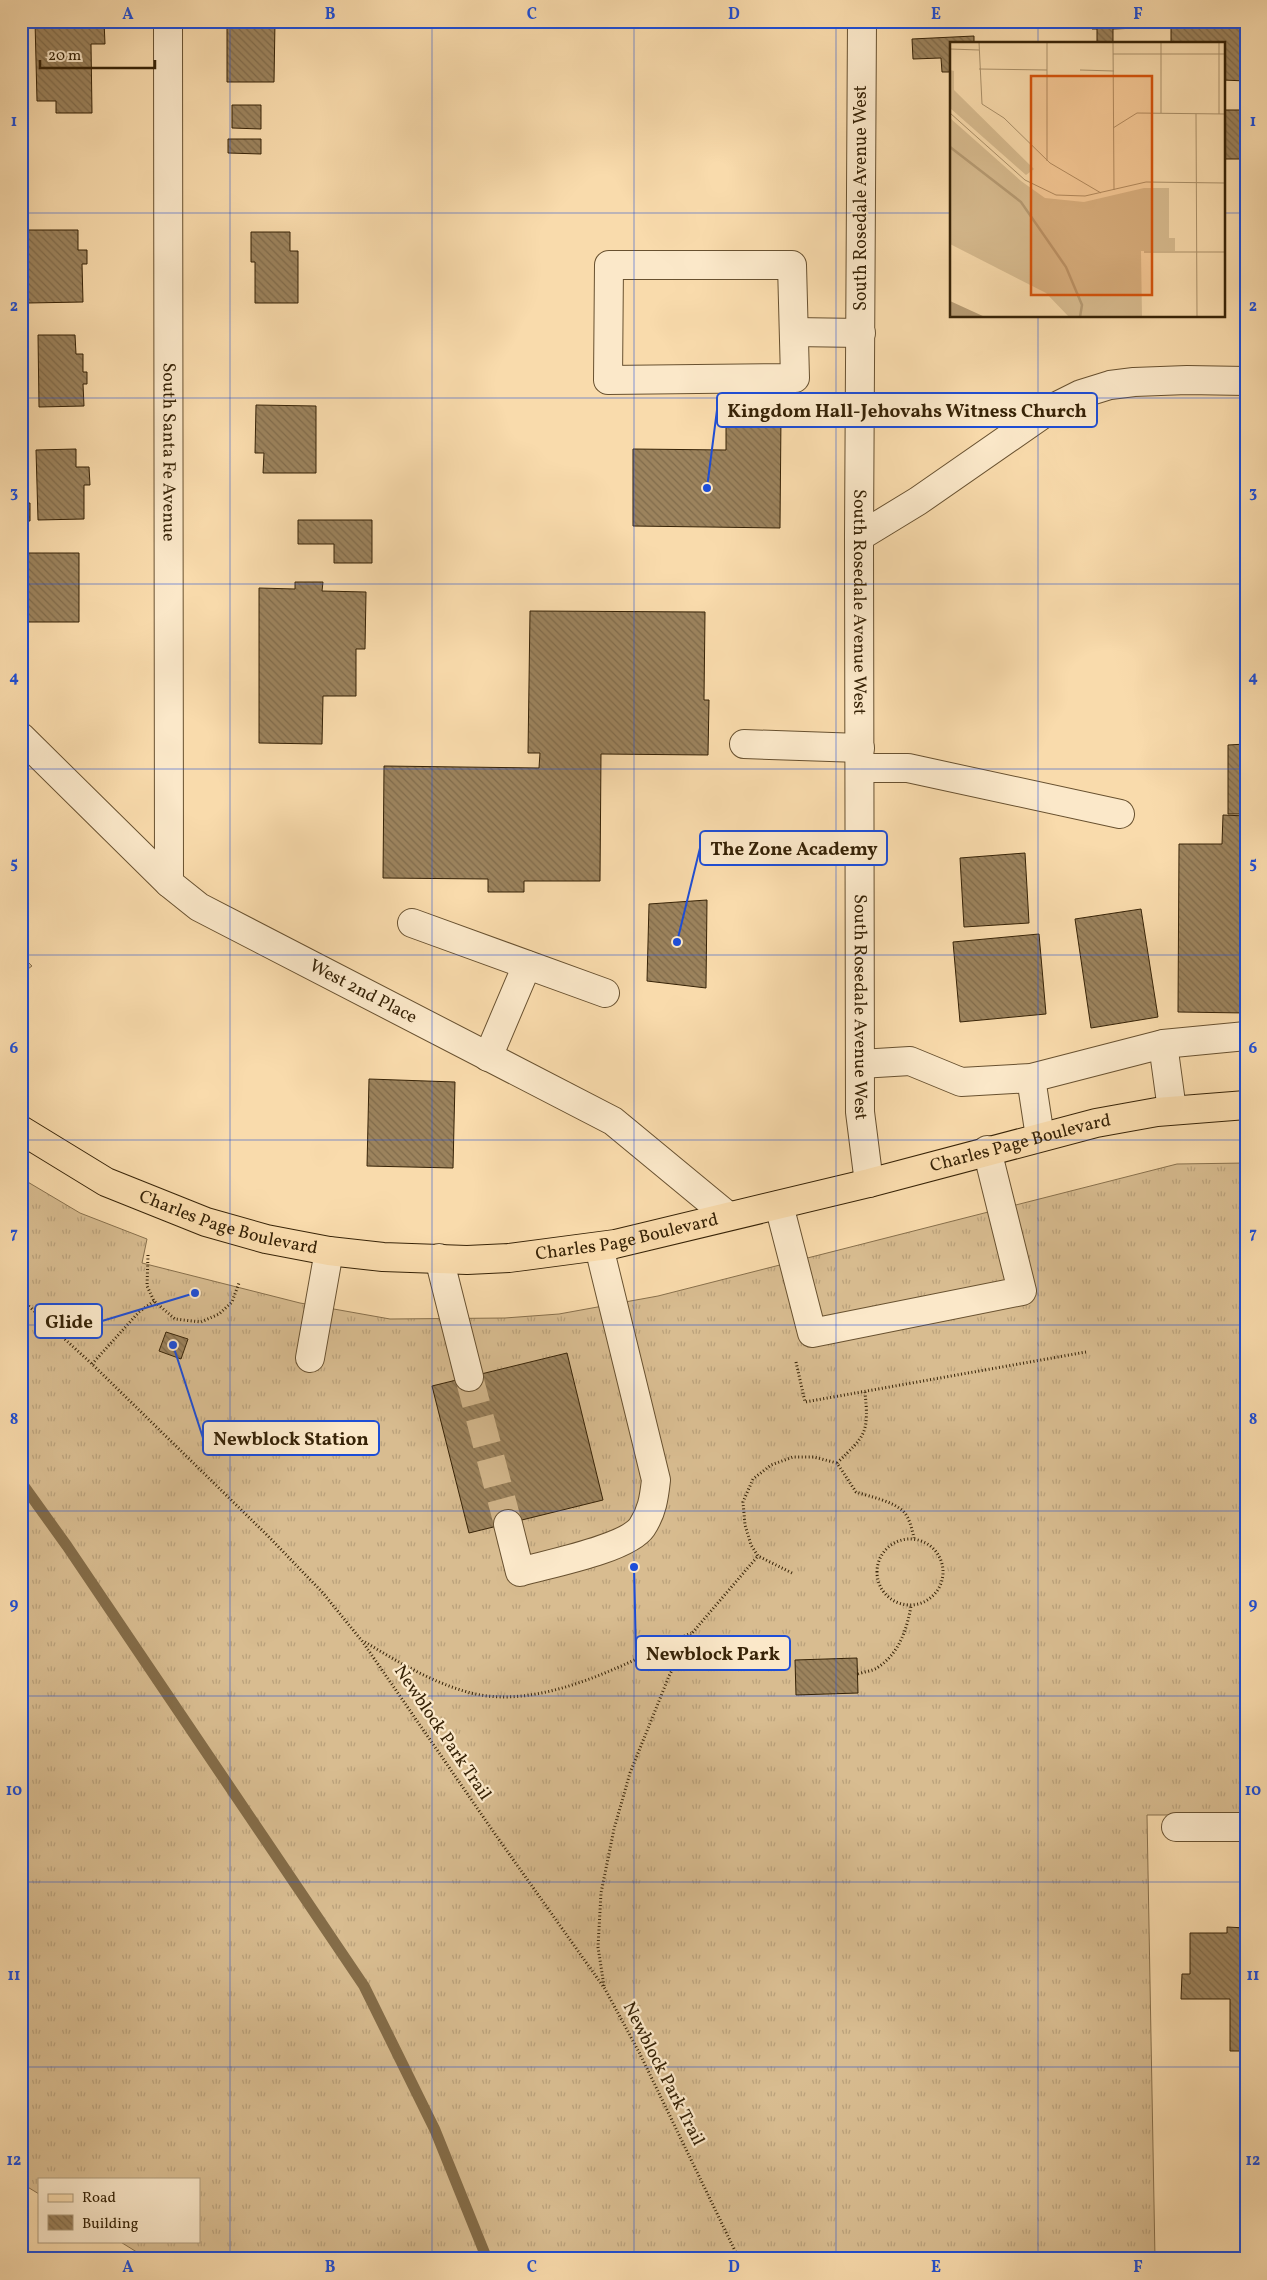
<svg xmlns="http://www.w3.org/2000/svg" width="1267" height="2280" viewBox="0 0 1267 2280" font-family="Vollkorn,serif">
	<defs>
		<pattern id="grass-tufts" width="24" height="20" patternUnits="userSpaceOnUse" patternTransform="scale(1.25)"><rect width="24" height="20" fill="#d8bc90"/><path d="M3 7l-1-3M5 7V3M7 7l1-3M15 17l-1-3M17 17v-4M19 17l1-3" fill="none" stroke="#baa17b"/></pattern>
		<pattern id="forest-firs" width="22" height="20" patternUnits="userSpaceOnUse" patternTransform="scale(1.25)"><rect width="22" height="20" fill="#d8bc90"/><path d="M5 1l3.5 6h-7zM16 11l3.5 6h-7z" fill="#baa17b"/></pattern>
		<pattern id="building-back-hatch" width="6" height="6" patternUnits="userSpaceOnUse" patternTransform="scale(1.25)"><rect width="6" height="6" fill="#9c835d"/><path d="M-1 5l2 2M0 0l6 6M5-1l2 2" fill="none" stroke="#806b4b"/></pattern>
	</defs>
	<rect width="100%" height="100%" fill="#f9dbac"/>
	<filter id="stains"><feTurbulence type="fractalNoise" baseFrequency=".004" numOctaves="4"/><feColorMatrix values="0 0 0 0 .2 0 0 0 0 .09 0 0 0 0 .02 0 0 0 .5 -.17"/></filter>
	<radialGradient id="worn" r=".72"><stop offset=".6" stop-color="#630" stop-opacity="0"/><stop offset="1" stop-color="#630" stop-opacity=".3"/></radialGradient>
	<path fill="url(#grass-tufts)" stroke="#88704c" d="M1246 1163V1815H1147L1155 2259H148L119 2241H199V2179H39V2194L21 2183V1178L80 1213 147 1239 142 1263 300 1303 390 1319 505 1318 559 1314 658 1296 1177 1164Z"/>
	<path fill="url(#forest-firs)" stroke="#88704c" d="M21 955 32 966 21 974Z"/>
	<g fill="none" stroke-linecap="round" stroke-linejoin="round">
		<path stroke="#846c48" stroke-width="11" d="M21 1482 67 1546 364 1986 435 2130 487 2259"/>
	</g>
	<path fill="url(#building-back-hatch)" stroke="#372307" d="M35 21H104L105 44H91L92 113H56V101H37Z
		M227 21H275L274 82H227Z
		M1092 21H1138V28L1113 29V42L1097 43V29H1092Z
		M1171 27H1246V81L1223 80V44H1171Z
		M974 36V44H951V72H942L941 58 913 59 912 39Z
		M232 105H261V129L232 128Z
		M1223 110H1246V159H1223Z
		M228 139H261V154L228 153Z
		M26 230H78V250H87V264H82L83 302 28 303Z
		M251 232H290V251H298V303H255V262H251Z
		M38 335H75L76 354H83V372H87V384H83L84 406 39 407Z
		M256 405 316 406V473H263L264 453H255Z
		M726 416H781L780 528 633 526V449L726 450Z
		M76 449V467H89L90 485H84V519L38 520 36 450Z
		M21 503H30V521H21Z
		M298 520H372V563H334V544H298Z
		M21 553H79V622H25V579H21Z
		M295 582H323L322 591 366 592 365 649H356V696H323L322 744 259 743V588L295 589Z
		M530 611 705 612 704 700H709L708 755 601 754 600 881H524V892H488V879L383 878 384 766 539 768 540 753H528Z
		M1246 744V814H1228V745Z
		M1223 815 1246 816V1013L1178 1012 1179 844H1222Z
		M1025 853 1029 923 964 927 960 858Z
		M707 900 706 988 647 981 649 904Z
		M1141 909 1158 1017 1091 1028 1075 919Z
		M1039 934 1046 1014 960 1022 953 942Z
		M369 1079 455 1082 453 1168 367 1166Z
		M166 1332 188 1339 181 1359 159 1351Z
		M567 1353 603 1500 469 1533 432 1386Z
		M857 1658 858 1693 796 1695 795 1660Z
		M1227 1927 1246 1928V2051H1230V1999H1181L1182 1974H1190V1933H1227Z"/>
	<g fill="none" stroke-linecap="round" stroke-linejoin="round">
		<path stroke="#d2b68b" stroke-width="28" stroke-dasharray="28 14" stroke-linecap="butt" d="M469 1377 508 1524"/>
		<defs>
			<g id="minor">
				<path id="s1" d="M168 21 169 883"/>
				<path id="s2" d="M862 21 859 537 860 1112 869 1183"/>
				<path d="M609 265H792L795 378 608 380Z"/>
				<path d="M794 332 861 333"/>
				<path d="M859 537 918 501 1049 410 1081 394 1110 385 1134 382 1187 380 1246 381"/>
				<path id="s3" d="M21 737 169 883 199 907 613 1121 728 1216"/>
				<path d="M744 744 860 748"/>
				<path d="M860 768H908L1120 814"/>
				<path d="M412 923 605 993"/>
				<path d="M1163 1044 1172 1110"/>
				<path d="M488 1057 527 965"/>
				<path d="M860 1064 910 1061 961 1082 1031 1078 1163 1044 1246 1036"/>
				<path d="M1031 1078 1040 1137"/>
				<path d="M779 1205 812 1333 1022 1291 987 1150"/>
				<path d="M439 1258 469 1377"/>
				<path d="M310 1358 329 1251"/>
				<path d="M508 1524 520 1572C547 1564 627 1549 642 1527 652 1512 654 1498 656 1480L599 1247"/>
				<path d="M1176 1827H1246"/>
			</g>
			<g id="major">
				<path id="s4" d="M21 1130 106 1182 206 1222 266 1239 329 1251 383 1257 467 1260 509 1258 615 1244 869 1183 1096 1123 1157 1112 1246 1105"/>
			</g>
		</defs>
		<use href="#minor" stroke="#685130" stroke-width="30"/>
		<use href="#major" stroke="#372307" stroke-width="30"/>
		<path stroke="#372307" stroke-width="3" stroke-dasharray="1 2.5" stroke-linecap="butt" d="M148 1255 147 1286 154 1301 175 1319 201 1322 219 1314 232 1302 239 1283
			M21 1299 92 1364 268 1536 323 1593 362 1641 495 1834 605 1989 640 2054 739 2259
			M796 1362 805 1402 1086 1352
			M92 1364 139 1312 154 1301
			M837 1463C866 1435 869 1433 865 1392
			M877 1572a33 33 0 1 1 66 0a33 33 0 1 1-66 0Z
			M792 1573 758 1556 751 1545 745 1525 743 1502 753 1479 771 1465 793 1457H814L837 1463 856 1492C871 1497 893 1501 904 1512 910 1519 912 1530 914 1538
			M365 1642C398 1662 433 1683 471 1693 543 1711 627 1663 691 1633
			M858 1674C863 1672 872 1671 877 1668 899 1654 907 1629 911 1606
			M604 1986 598 1947 601 1893 614 1829 630 1773 669 1676 693 1632 758 1556"/>
		<use href="#minor" stroke="#fbe8c9" stroke-width="28"/>
		<use href="#major" stroke="#f9dbac" stroke-width="28"/>
	</g>
	<path fill="none" stroke="#1d4ed8" stroke-width="1" stroke-opacity="0.55" d="M230 21V2259M432 21V2259M634 21V2259M836 21V2259M1038 21V44M21 213H951M1223 213H1246M1038 316V2259M21 398H1246M21 584H1246M21 769H1246M21 955H1246M21 1140H1246M21 1325H1246M21 1511H1246M21 1696H1246M21 1882H1246M21 2067H1246"/>
	<g text-anchor="middle" dominant-baseline="central" stroke-width="4.5" stroke-linejoin="round" paint-order="stroke">
		<g font-size="18" fill="#372307" stroke="#fbe8c9">
			<text transform="translate(861 198) rotate(-90)">South Rosedale Avenue West</text>
			<text stroke="none"><textPath href="#s1" startOffset="431">South Santa Fe Avenue</textPath></text>
			<text stroke="none"><textPath href="#s2" startOffset="581">South Rosedale Avenue West</textPath></text>
			<text stroke="none"><textPath href="#s3" startOffset="431">West 2nd Place</textPath></text>
			<text stroke="none"><textPath href="#s2" startOffset="986">South Rosedale Avenue West</textPath></text>
			<text stroke="none"><textPath href="#s4" startOffset="1039">Charles Page Boulevard</textPath></text>
			<text stroke="none"><textPath href="#s4" startOffset="229">Charles Page Boulevard</textPath></text>
			<text stroke="none"><textPath href="#s4" startOffset="634">Charles Page Boulevard</textPath></text>
			<text transform="translate(442 1733) rotate(56)">Newblock Park Trail</text>
			<text transform="translate(663 2074) rotate(63)">Newblock Park Trail</text>
		</g>
	</g>
	<g transform="translate(950 42)">
		<rect width="275" height="275" fill="#f9dbac"/>
		<path d="M0 76 71 139 95 156 134 160 194 146H219V196H225V209H191L192 275H119L96 251 0 202Z" fill="#d8bc90"/>
		<path d="M0 28 4 29V48L84 127 76 133 0 66Z" fill="#d8bc90"/>
		<path d="M18 128 32 137 41 159 37 181 0 168V158Z" fill="#d8bc90"/>
		<path d="M0 259 35 275H0Z" fill="#b79c74"/>
		<path fill="none" stroke="#b79c74" stroke-width="2.5" d="M0 105 71 160 116 225 132 263 130 275"/>
		<path fill="none" stroke="#ab916a" stroke-width="1" d="M29 0 32 62 54 76 100 121 151 151M97 0V119M163 0 164 148M211 0V71M269 0V72M0 7 29 8M163 12H275M29 27 97 28M130 28 164 29M0 71 75 138 106 153 135 154 196 140 275 141M246 72 247 275M163 86 187 71 275 72M194 210H275"/>
		<path fill="#d6540c" fill-opacity="0.15" stroke="#d6540c" stroke-width="2.5" d="M81 34H202V253H81Z"/>
		<rect width="275" height="275" fill="none" stroke="#372307" stroke-width="2.5"/>
	</g>
	<path fill="none" stroke="#1d4ed8" stroke-width="2" d="M707 488L717 410M677 942L700 848M195 1293L102 1321M173 1345L203 1438M634 1567L636 1653"/>
	<g fill="#1d4ed8" stroke="#fbe8c9" stroke-width="2">
		<circle cx="707" cy="488" r="5"/>
		<circle cx="677" cy="942" r="5"/>
		<circle cx="195" cy="1293" r="5"/>
		<circle cx="173" cy="1345" r="5"/>
		<circle cx="634" cy="1567" r="5"/>
	</g>
	<g fill="#fbe8c9" stroke="#1d4ed8" stroke-width="2">
		<rect x="717" y="393" width="380" height="34" rx="5"/>
		<rect x="700" y="831" width="187" height="34" rx="5"/>
		<rect x="35" y="1304" width="67" height="34" rx="5"/>
		<rect x="203" y="1421" width="176" height="34" rx="5"/>
		<rect x="636" y="1636" width="154" height="34" rx="5"/>
	</g>
	<g font-size="19" text-anchor="middle" font-weight="bold" fill="#372307">
		<text x="907" y="417">Kingdom Hall-Jehovahs Witness Church</text>
		<text x="794" y="855">The Zone Academy</text>
		<text x="69" y="1328">Glide</text>
		<text x="291" y="1445">Newblock Station</text>
		<text x="713" y="1660">Newblock Park</text>
	</g>
	<rect width="1267" height="2280" fill="none" stroke="#f9dbac" stroke-width="55"/>
	<rect x="38" y="2178" width="162" height="65" fill="#fbe8c9" stroke="#ad997b"/>
	<rect x="48" y="2194" width="25" height="8" fill="#f9dbac" stroke="#ad997b"/>
	<text x="82" y="2202" font-size="15" fill="#372307">Road</text>
	<rect x="48" y="2215" width="25" height="15" fill="url(#building-back-hatch)" stroke="#ad997b"/>
	<text x="82" y="2228" font-size="15" fill="#372307">Building</text>
	<path d="M40 60v8h115v-8" fill="none" stroke="#372307" stroke-width="2.5"/>
	<text x="48" y="60" font-size="15" fill="#372307" stroke="#fbe8c9" stroke-width="4" paint-order="stroke">20 m</text>
	<rect x="28" y="28" width="1212" height="2224" fill="none" stroke="#1d4ed8" stroke-width="2"/>
	<g font-size="16" text-anchor="middle" font-weight="bold" fill="#1d4ed8">
		<text x="128" y="19">A</text>
		<text x="330" y="19">B</text>
		<text x="532" y="19">C</text>
		<text x="734" y="19">D</text>
		<text x="936" y="19">E</text>
		<text x="1138" y="19">F</text>
		<text x="14" y="126">1</text>
		<text x="1253" y="126">1</text>
		<text x="14" y="311">2</text>
		<text x="1253" y="311">2</text>
		<text x="14" y="497">3</text>
		<text x="1253" y="497">3</text>
		<text x="14" y="682">4</text>
		<text x="1253" y="682">4</text>
		<text x="14" y="868">5</text>
		<text x="1253" y="868">5</text>
		<text x="14" y="1053">6</text>
		<text x="1253" y="1053">6</text>
		<text x="14" y="1238">7</text>
		<text x="1253" y="1238">7</text>
		<text x="14" y="1424">8</text>
		<text x="1253" y="1424">8</text>
		<text x="14" y="1609">9</text>
		<text x="1253" y="1609">9</text>
		<text x="14" y="1795">10</text>
		<text x="1253" y="1795">10</text>
		<text x="14" y="1980">11</text>
		<text x="1253" y="1980">11</text>
		<text x="14" y="2165">12</text>
		<text x="1253" y="2165">12</text>
		<text x="128" y="2272">A</text>
		<text x="330" y="2272">B</text>
		<text x="532" y="2272">C</text>
		<text x="734" y="2272">D</text>
		<text x="936" y="2272">E</text>
		<text x="1138" y="2272">F</text>
	</g>
	<rect width="100%" height="100%" filter="url(#stains)"/>
	<rect width="100%" height="100%" fill="url(#worn)"/>
</svg>
